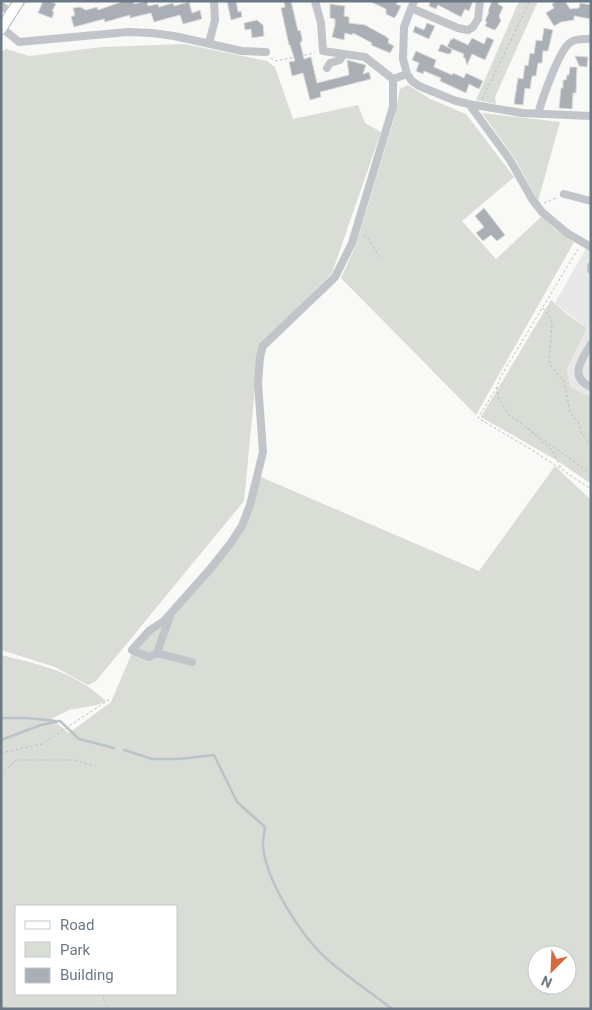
<svg xmlns="http://www.w3.org/2000/svg" width="592" height="1010" viewBox="0 0 592 1010" font-family="Roboto,sans-serif">
	<rect width="100%" height="100%" fill="#f9f9f7"/>
	<path fill="#e7e8e7" d="M591 244V397L569 387 567 369 587 328 555 303 588 245Z"/>
	<path fill="#d9ddd6" fill-rule="evenodd" d="M519 1H538L495 97 496 104 476 100Z
		M184 44 267 61 275 67 293 119 358 105 365 123 381 132 332 273 259 347 244 501 96 681 88 685 55 667 1 650V52L6 49 29 56 102 47Z
		M408 85 430 99 466 114 514 177 462 221 496 259 542 216 556 230 574 242 476 415 341 278 356 245 395 116 400 89Z
		M482 113 560 122 538 201 515 159Z
		M551 300 568 315 587 328 567 369 570 387 591 397V484L558 461 481 417Z
		M555 466 591 500V1009H1V655C30 662 62 669 87 686 94 691 100 696 106 701L97 705 69 710 51 719 69 733 111 702 131 655 179 598 212 570 235 541 258 481 261 477 479 571ZM16 906H176V994H16ZM537 955H567V985H537Z"/>
	<g fill="none" stroke-linecap="round" stroke-linejoin="round">
		<path stroke="#bac4c8" stroke-width="2.5" d="M1 718H27L56 721
			M1 740 41 725 60 721 79 739 114 748
			M124 750 152 759H179L214 755 237 802 265 827C265 832 263 837 263 842 263 878 302 937 328 960 348 977 371 993 392 1009"/>
	</g>
	<path fill="#a9afb5" stroke="#dbdbd9" d="M43 1H50L56 4 52 11 54 12 52 18 38 13Z
		M124 1H133L134 4 147 1 148 6 158 4 159 7 173 3 174 6 189 2 192 13 200 10 202 19 183 24 180 15 154 22 151 13 130 18V15L105 22 104 19 74 27 71 17 75 15 73 8 80 7 86 10 97 7 98 10Z
		M227 1H236L238 12 241 11 242 17 231 20Z
		M284 1H291L298 31 300 30 302 38V42H300L304 59 311 57 317 83 349 75 347 60 366 65 363 74 369 72 371 79 320 92 321 97 310 100 303 73 292 76 289 62 295 61 290 45H289L281 8 285 7Z
		M369 1H398L396 4 401 6 396 16 394 18 386 14V9Z
		M430 1H473L469 11 465 9 461 17 438 5 436 9 429 6Z
		M492 1H499L498 4 503 7 499 16 501 21 496 29 494 30 485 26 487 22 485 21 489 12 488 11Z
		M557 1H565L570 9 579 8 580 3 591 5V19L574 16V20L561 22 554 26 546 13 554 8 552 4Z
		M330 4 345 6 344 16 349 17V23L365 25 385 36 389 39 388 43 394 46 390 53 371 45 372 43 353 33 352 35 345 33 344 40 332 37 335 25V19L330 18Z
		M257 20 263 25 264 36 252 38 251 29 245 30 244 23Z
		M427 23 435 26 429 39 413 32 415 26 424 30Z
		M544 28 553 30 548 51H543L542 63H538L536 76H532L530 89 525 88 523 105 514 104 518 78 523 79 525 65 528 66 530 53 534 54 536 40 542 41Z
		M487 37 494 40 485 60 472 54 467 65 465 58 463 57 464 54 447 47 451 39 452 40 453 38 468 45 472 38 484 44Z
		M441 44 452 49 451 53 448 54 438 51Z
		M416 51 436 60 434 67 452 75 453 73 464 78 466 73 483 81 479 89 469 84 466 93 440 81 441 78 424 71 423 74 416 71 419 63 412 60Z
		M575 56 588 57 587 67 579 66Z
		M570 67H577L576 93H573L572 109 559 108 561 88H563V80H566L567 75H569Z
		M484 208 505 235 497 241 491 235 483 241 476 233 484 227 475 216Z"/>
	<g fill="none" stroke-linecap="round" stroke-linejoin="round">
		<defs>
			<path id="major" d="M1 29 19 1"/>
		</defs>
		<use href="#major" stroke="#b4b8bc" stroke-width="12"/>
		<path stroke="#b9bcbf" stroke-width="1" stroke-dasharray="2.5 2.5" stroke-linecap="butt" d="M271 58 275 61 315 53
			M482 99 530 1
			M544 203 556 198
			M364 235 370 241 379 257
			M578 249 501 376 497 387 478 418 532 450 591 489
			M543 308 550 317 552 326 549 360 551 366 564 381 570 412 578 422 582 434 591 445
			M497 387 498 397 508 414 591 474
			M527 428 552 450 561 468
			M1 753 42 744 110 699
			M1 775 16 760H73L95 766
			M104 994 103 998 108 1009
			M1 1002 6 1009"/>
		<path stroke="#c1c4c8" stroke-width="8" d="M315 1 321 23 323 51 365 57 393 79 407 74
			M414 1 404 27 403 59 407 74 412 81 419 86 456 101 469 104 522 113 591 116
			M1 6 13 13
			M411 8 458 28 468 30 473 27 478 19 480 1
			M2 28 19 42 128 32 152 33 174 36 242 51 266 52
			M209 43 215 20 214 1
			M327 68 330 63 340 60 343 55
			M469 104 510 160 532 199 542 212 567 233 591 247
			M538 114C542 100 559 49 571 42 577 38 585 39 591 39
			M564 194 591 201
			M591 266V270
			M591 344C582 359 568 377 591 387
			M157 653 170 616
			M192 662 157 653 149 657 132 650 150 630 164 621 211 568 230 544 242 526 250 505 263 452 258 383 260 357 263 346 335 277 352 243 393 107V79"/>
		<use href="#major" stroke="#fff" stroke-width="10"/>
	</g>
	<rect width="592" height="1010" fill="none" stroke="#6b7885" stroke-width="5"/>
	<rect x="15" y="905" width="162" height="90" fill="#ffffff" stroke="#c4c9ce"/>
	<rect x="25" y="921" width="25" height="8" fill="#ffffff" stroke="#c4c9ce"/>
	<text x="60" y="930" font-size="15" fill="#6b7885">Road</text>
	<rect x="25" y="942" width="25" height="15" fill="#d9ddd6" stroke="#c4c9ce"/>
	<text x="60" y="955" font-size="15" fill="#6b7885">Park</text>
	<rect x="25" y="968" width="25" height="15" fill="#a9afb5" stroke="#c4c9ce"/>
	<text x="60" y="980" font-size="15" fill="#6b7885">Building</text>
	<g transform="translate(552 970) rotate(204)"><circle r="24" fill="#ffffff" stroke="#c4c9ce"/>
	<path d="M0-4L9 19L0 12L-9 19Z" fill="#d4693c"/>
	<text y="-8" font-size="14" font-weight="bold" text-anchor="middle" fill="#6b7885">N</text>
	</g>
</svg>
